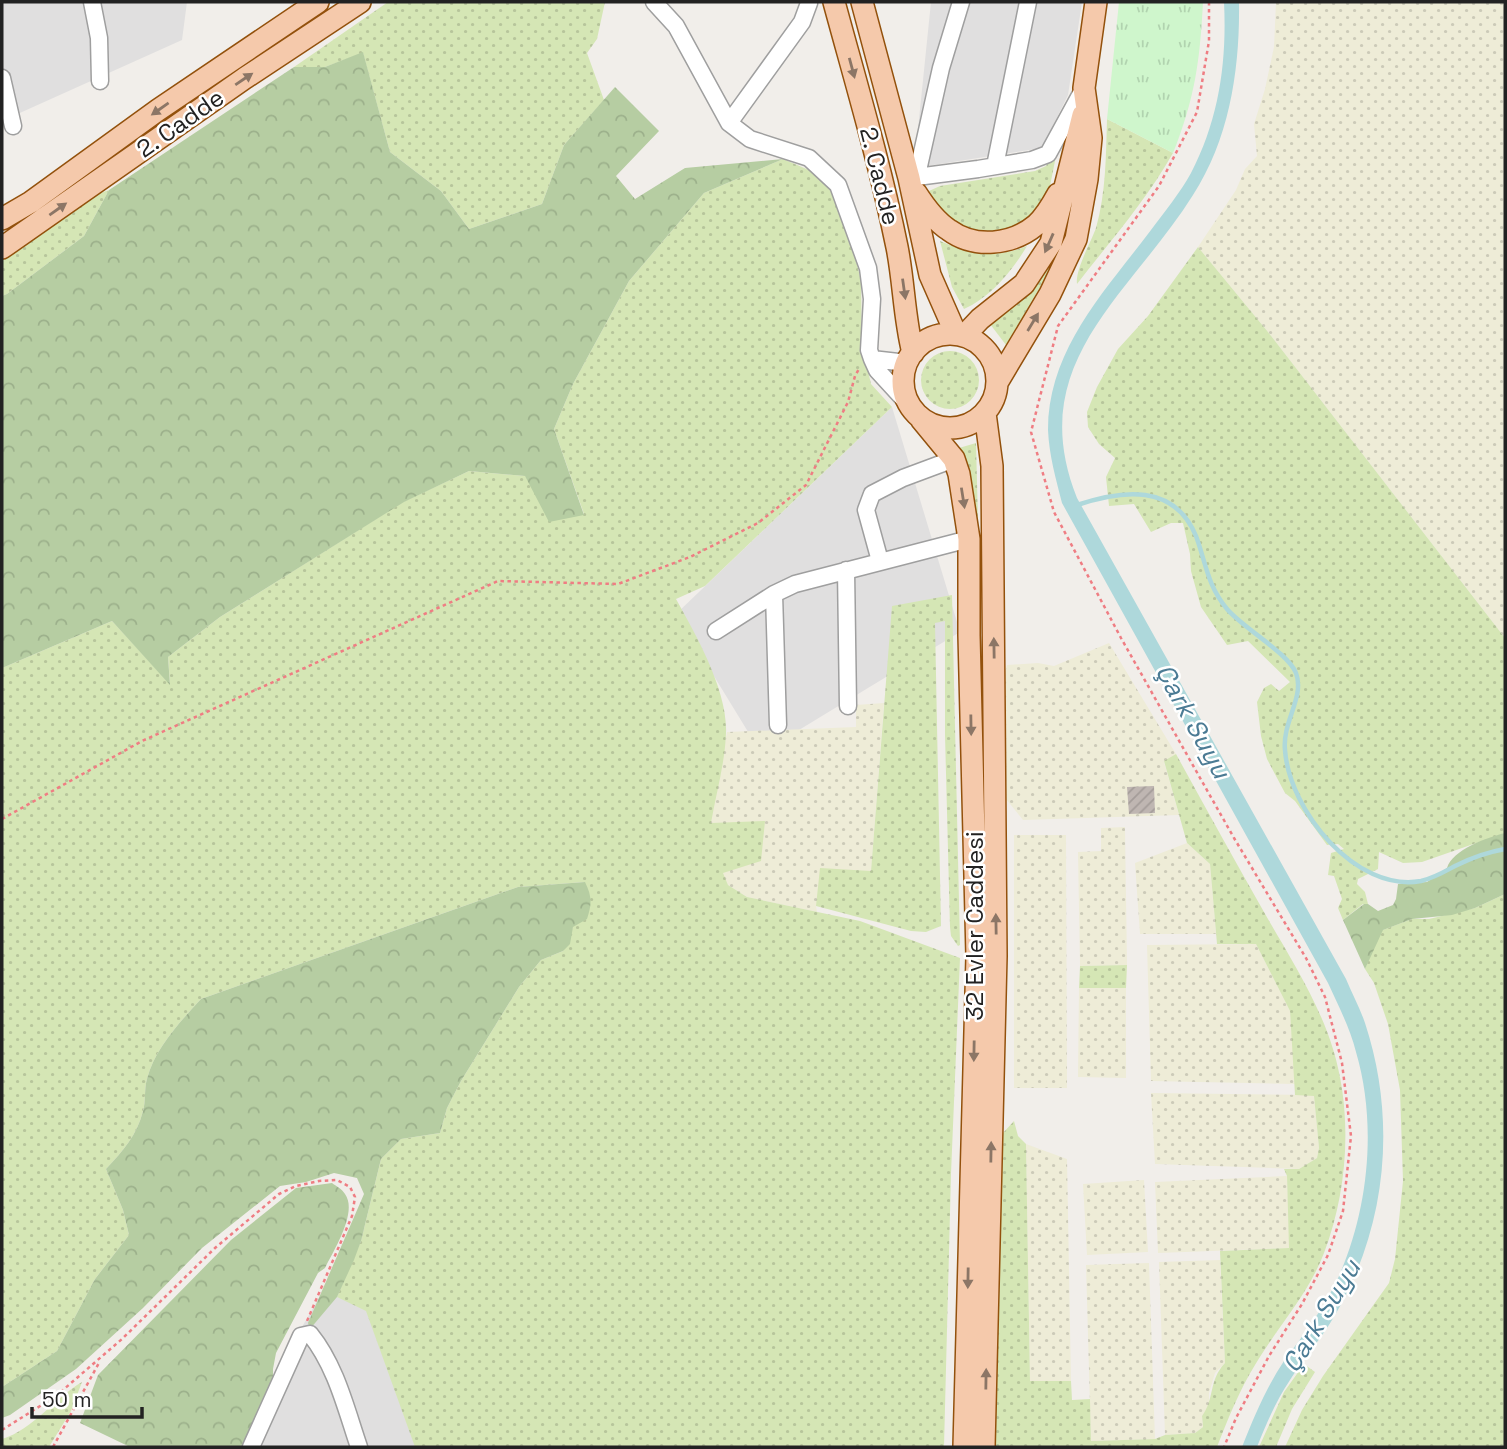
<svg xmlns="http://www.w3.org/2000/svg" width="1507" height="1449" viewBox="0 0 1507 1449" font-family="'Space Grotesk',sans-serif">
	<defs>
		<pattern id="farmland-dots" width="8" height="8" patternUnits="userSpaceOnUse" patternTransform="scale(1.75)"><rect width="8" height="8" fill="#eeecd7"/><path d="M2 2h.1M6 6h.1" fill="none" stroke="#cccab8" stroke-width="1.8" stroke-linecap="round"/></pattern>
		<pattern id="grass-dots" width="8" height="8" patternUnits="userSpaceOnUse" patternTransform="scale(1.75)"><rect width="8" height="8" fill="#d5e6b5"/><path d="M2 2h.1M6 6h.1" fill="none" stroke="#b7c59b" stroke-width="1.8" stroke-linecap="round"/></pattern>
		<pattern id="forest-crowns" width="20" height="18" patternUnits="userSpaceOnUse" patternTransform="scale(1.75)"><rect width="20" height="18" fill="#b6cda2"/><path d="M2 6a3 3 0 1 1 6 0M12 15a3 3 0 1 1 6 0" fill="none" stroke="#9cb08b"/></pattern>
		<pattern id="park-tufts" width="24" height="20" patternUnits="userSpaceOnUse" patternTransform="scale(1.75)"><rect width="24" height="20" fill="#cff6cc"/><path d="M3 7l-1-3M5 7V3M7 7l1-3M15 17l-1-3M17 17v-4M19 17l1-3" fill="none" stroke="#b1d3af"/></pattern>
		<pattern id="building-hatch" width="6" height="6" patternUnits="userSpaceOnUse" patternTransform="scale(1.75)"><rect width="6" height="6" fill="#bfb6b2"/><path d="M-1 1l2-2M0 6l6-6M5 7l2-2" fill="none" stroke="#a49c99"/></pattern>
	</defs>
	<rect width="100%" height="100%" fill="#f1eeea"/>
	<path fill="#e0dfdf" d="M2 2H187L182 40 2 121Z
		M931 2H1082L1068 95 1042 148 914 168Z
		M892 407 960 632 761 753 676 614Z
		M362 1224 440 1447H232Z"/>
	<path fill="url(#farmland-dots)" d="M1276 2H1505V638L1268 332 1198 247 1236 190 1245 169 1257 156 1254 124 1265 89 1274 47Z
		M1109 643 1176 754 1164 762 1179 815 1023 820 1006 799 1005 672 1007 665 1038 663 1054 666Z
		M884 703 871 872 816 906 817 912 747 897 728 885 722 873 710 824 727 732 856 727V705Z
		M1125 827 1127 965 1080 966 1078 852 1101 851V828Z
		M1014 835H1066L1067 1088H1014Z
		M1187 843 1210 864 1216 934H1140L1135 863Z
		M1256 944 1290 1011 1296 1084 1151 1081 1147 945Z
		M1079 988H1126V1078L1078 1077Z
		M1151 1093 1314 1095 1319 1148 1317 1158 1299 1169 1155 1164Z
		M1026 1144 1067 1159 1071 1381H1030Z
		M1287 1176 1290 1248 1158 1253 1155 1182Z
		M1144 1180 1148 1252 1087 1255 1083 1184Z
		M1220 1260 1225 1363 1215 1373 1209 1393V1407L1202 1416 1203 1427 1195 1433 1165 1435 1159 1262Z
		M1149 1263 1155 1439 1091 1441 1086 1265Z"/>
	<path fill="url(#grass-dots)" d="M388 2H605L597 39 587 53 604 100 564 145 542 204 469 229 441 191 390 152 363 53 325 67H294Z
		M1107 119 1173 153C1146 201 1111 240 1077 284 1075 270 1091 242 1096 228 1106 193 1106 155 1107 119Z
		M1057 151 1048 196 1030 220 1001 234 958 229 932 202 929 191 940 186 1035 171 1046 166Z
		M783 159 809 170 826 185 843 205 861 281 862 345 871 384 892 407 705 586 676 599C696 635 728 691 726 733 725 763 716 794 711 823L765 821 761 861 723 873 728 885 747 897 860 921 960 958 951 1174 944 1447H415L366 1311 337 1297 361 1241 381 1159 401 1139 440 1133 447 1108 461 1081 519 987 541 960 563 951 573 927 585 882 518 887 201 999C180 1022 155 1048 147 1079 144 1089 146 1101 143 1111 137 1135 123 1151 106 1169L123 1210 129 1235 95 1279 57 1351 2 1387V668L112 621 170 684 168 657 220 617 403 502 469 471 525 476 584 514 554 429 573 384 629 281 704 193Z
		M1075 185 1070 224 1061 251 1006 345 990 324Z
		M109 190 84 236 7 294 2 296V261L98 194Z
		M940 241C970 254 996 259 1027 246 1012 271 991 297 964 309L952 287Z
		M1198 247 1268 332 1505 638V833L1422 862 1403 863 1379 852 1378 869 1358 879 1357 884 1365 892 1368 904H1363L1343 920 1338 908 1342 899 1334 876 1328 875 1331 853 1344 849 1338 844 1327 845 1295 801 1285 793 1267 759 1261 736 1257 702 1264 688 1271 684 1279 691 1290 682 1248 641 1227 645 1201 607 1191 571 1190 554 1183 523H1171L1151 532 1134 504 1109 506 1106 477 1115 458 1099 444 1088 427 1087 412 1097 387 1118 349 1148 316Z
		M921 380a29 29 0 1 1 58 0a29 29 0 1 1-58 0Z
		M976 443 982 676H978L965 464 959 448Z
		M952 595 960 945 958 946 951 936 950 927 945 735V621L935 623 941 926 926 932 911 931 816 906 820 868 871 871 892 606Z
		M1176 754C1205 807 1234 859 1264 912 1289 956 1318 1000 1333 1049 1353 1114 1348 1190 1324 1253 1308 1295 1278 1326 1255 1365 1239 1391 1228 1419 1217 1447H993L1003 1133 1014 1121 1018 1136 1026 1144 1030 1381H1071L1072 1400 1090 1399 1091 1441 1155 1439 1165 1435 1195 1433 1203 1427 1202 1416C1215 1399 1208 1381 1225 1363L1220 1251 1289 1248 1287 1176 1284 1169H1299L1317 1158 1319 1148 1314 1096 1295 1095 1290 1011 1256 944H1217L1210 864 1187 843 1164 761Z
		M1505 894V1447H1285L1302 1410 1323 1376 1389 1283 1395 1259 1403 1181 1400 1090 1388 1024 1374 983 1365 969 1380 931 1412 919H1429L1475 908Z
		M1127 965 1126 988H1079L1080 966Z
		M1304 1364 1315 1372 1292 1409 1276 1447H1259L1284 1392Z
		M82 1382 71 1411 49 1447H2V1439C34 1429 53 1399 82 1382Z"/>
	<path fill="url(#forest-crowns)" d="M363 52 390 152 441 191 469 229 542 204 564 145 615 87 659 131 616 176 635 199 685 168 783 159 704 193 629 281 573 384 554 429 584 515 549 522 525 476 469 471 404 502 220 617 168 657 170 685 112 621 2 668V296L7 294 84 236 109 190 294 67H325Z
		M1505 833V894L1475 908 1452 915 1412 919 1383 930 1365 969 1343 920 1364 904H1368L1378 911 1393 905 1396 899 1398 884 1427 882 1447 868C1452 850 1488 837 1505 833Z
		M585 882C592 896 592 904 587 919L573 927 570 944 563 951 541 960 519 987 461 1081 447 1108 440 1133 401 1139 381 1159 361 1241 354 1260 337 1297 310 1329 308 1323 364 1194 357 1178 334 1173 306 1182 280 1186 202 1248 143 1308 76 1369 10 1415 2 1418V1387L57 1351 95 1279 129 1235 123 1210 106 1169C123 1151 137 1135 143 1111 146 1101 144 1089 147 1079 155 1048 180 1022 201 999L518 887Z
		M332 1183C336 1186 342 1189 345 1194 358 1212 334 1250 325 1268L318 1273 276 1353 273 1369V1394L243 1447H130L80 1423 98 1375 231 1240 296 1188Z"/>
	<path fill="url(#park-tufts)" d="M1119 2H1203C1200 60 1195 98 1173 153L1107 119Z"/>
	<path fill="#aed8db" d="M1224 2H1239C1240 68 1230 138 1193 195 1129 297 1023 363 1077 498L1346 979C1352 994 1360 1008 1365 1023 1397 1120 1387 1227 1335 1315 1322 1338 1304 1358 1290 1380 1276 1401 1266 1424 1257 1447H1242C1254 1417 1266 1388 1284 1361 1304 1334 1325 1307 1339 1276 1369 1208 1377 1123 1356 1052 1350 1028 1338 1005 1328 983L1062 503C1056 479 1049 455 1048 430 1048 349 1106 290 1151 230 1165 211 1180 193 1191 173 1219 119 1227 62 1224 2Z"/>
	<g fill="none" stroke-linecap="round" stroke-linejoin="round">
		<path stroke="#aed8db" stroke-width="4.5" d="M1077 505C1122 490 1174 483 1196 536 1206 563 1207 585 1227 609 1243 628 1288 653 1296 673 1305 697 1282 722 1285 750 1289 810 1356 893 1421 881 1434 878 1444 872 1455 866 1471 858 1488 852 1505 849"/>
	</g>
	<path fill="url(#building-hatch)" d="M1154 786 1155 813 1129 814 1127 787Z"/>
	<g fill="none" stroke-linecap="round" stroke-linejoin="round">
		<defs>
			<path id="minor" d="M92 2 99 38 100 81
				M654 2 676 26 729 123 750 139 809 158 838 185 868 268 872 299 869 350 872 359 907 363
				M2 78 13 126
				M729 123 802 22 809 3
				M995 166 1028 2
				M917 175 941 68 961 2
				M909 178 978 169 1032 160 1048 154 1084 88
				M872 359 877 370 911 407
				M880 561 866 510 872 494 903 478 954 459
				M846 570 848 706
				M774 594 778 725
				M716 631 774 594 795 584 969 539
				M251 1447 301 1336 310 1334C336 1366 346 1409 359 1447"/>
			<path id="major" d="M834 2C856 83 880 164 897 247 904 282 904 318 913 353
				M862 2 909 178 930 275 956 334
				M916 193C925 207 935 221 949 230 975 249 1012 245 1036 225 1045 217 1052 205 1058 194
				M2 219 31 202 158 110 318 2
				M2 248 245 78 360 2
				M903 381a47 47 0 1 1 94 0a47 47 0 1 1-94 0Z
				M964 336 980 319 1024 284 1051 243 1083 115
				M998 381 1050 294 1076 239 1087 179 1091 138 1084 88 1096 2
				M921 419 954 459 959 474 969 539V635L977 956 964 1447
				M984 1447 996 956 992 466 985 413"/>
		</defs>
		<use href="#minor" stroke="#9f9f9f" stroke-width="19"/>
		<use href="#major" stroke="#93510c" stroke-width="24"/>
		<path stroke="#ef7d83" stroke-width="2.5" stroke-dasharray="3.5 3.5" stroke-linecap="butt" d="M1209 2V41L1197 112 1159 186 1058 326 1031 432 1054 512 1121 638 1234 838 1306 958 1325 997 1342 1063 1351 1136 1343 1211 1328 1255 1302 1304 1269 1356 1236 1418 1224 1447
			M2 819 142 741 498 581 618 584 690 557 758 523 806 485 848 402 855 376 860 367
			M2 1430 56 1396 122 1339 215 1248 279 1194 296 1186 319 1181 337 1180 350 1187 355 1197 352 1216 307 1321
			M53 1447 100 1361"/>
		<use href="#minor" stroke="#fff" stroke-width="16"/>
		<use href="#major" stroke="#f5c9ab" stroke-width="21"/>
	</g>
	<defs><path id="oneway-solid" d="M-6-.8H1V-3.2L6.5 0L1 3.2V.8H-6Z" transform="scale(1.75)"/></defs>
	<g fill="#8c7666">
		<use href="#oneway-solid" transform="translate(852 68) rotate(75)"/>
		<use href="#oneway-solid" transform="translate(244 79) rotate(-34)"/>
		<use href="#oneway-solid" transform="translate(160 109) rotate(145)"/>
		<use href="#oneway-solid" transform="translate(58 209) rotate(-35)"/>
		<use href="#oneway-solid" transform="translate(1049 243) rotate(114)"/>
		<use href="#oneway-solid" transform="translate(904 289) rotate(82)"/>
		<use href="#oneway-solid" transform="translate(1033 322) rotate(-59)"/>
		<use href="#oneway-solid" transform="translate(963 498) rotate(81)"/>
		<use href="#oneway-solid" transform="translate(994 648) rotate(-91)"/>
		<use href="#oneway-solid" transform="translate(971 725) rotate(89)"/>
		<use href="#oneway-solid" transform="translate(996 924) rotate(-91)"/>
		<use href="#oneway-solid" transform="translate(974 1051) rotate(91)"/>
		<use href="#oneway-solid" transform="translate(991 1152) rotate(-89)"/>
		<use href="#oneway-solid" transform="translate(968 1278) rotate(91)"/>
		<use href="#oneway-solid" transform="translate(986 1379) rotate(-89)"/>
	</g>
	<g text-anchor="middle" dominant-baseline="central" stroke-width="5" stroke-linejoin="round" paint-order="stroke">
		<g font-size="24" fill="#222" stroke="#fff">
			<text transform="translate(180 123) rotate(-35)">2. Cadde</text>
			<text transform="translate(880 176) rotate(76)">2. Cadde</text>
			<text transform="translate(974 926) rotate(-90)">32 Evler Caddesi</text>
		</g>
		<g font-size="26" font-style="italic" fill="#4b7b94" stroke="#fff">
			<text transform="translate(1193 721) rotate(61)">Çark Suyu</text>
			<text transform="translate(1321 1316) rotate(-59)">Çark Suyu</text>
		</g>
	</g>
	<rect width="1507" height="1449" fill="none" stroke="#222222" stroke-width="7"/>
	<path d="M32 1407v10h110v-10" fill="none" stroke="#222222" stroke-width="3.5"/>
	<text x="42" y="1407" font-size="21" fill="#222222" stroke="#ffffff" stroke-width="5" paint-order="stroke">50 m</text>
</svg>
